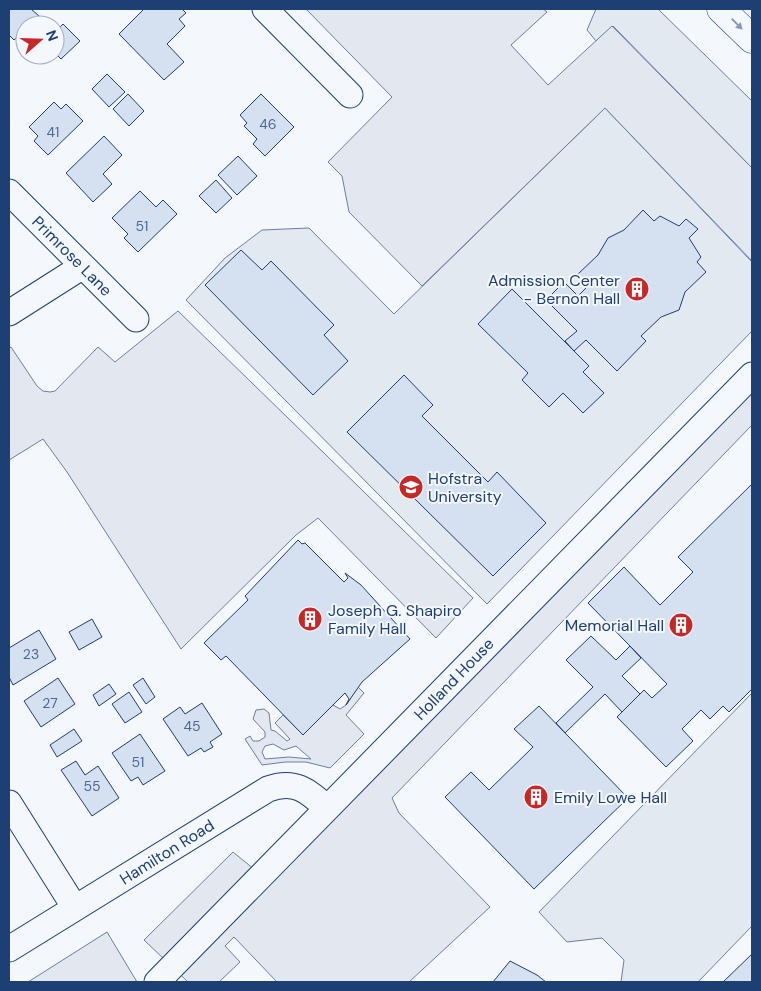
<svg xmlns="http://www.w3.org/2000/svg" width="761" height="991" viewBox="0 0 761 991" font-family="'DM Sans',sans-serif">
	<rect width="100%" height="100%" fill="#f4f7fb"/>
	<path fill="#e3e9f0" stroke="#687fa3" d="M596 9H658L752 101V168L613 26 596 41 587 30Z
		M605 108 752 262V331L487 604 186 300 225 258 262 230 309 228 394 314Z
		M752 693V926L698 982H621L624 960 602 938 567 942 539 912Z"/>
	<path fill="#e3e8f0" stroke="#687fa3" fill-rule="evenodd" d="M306 9H543L547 12 511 45 548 85 612 26 752 168V261L605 108 422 286 349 212 342 176 328 162 392 97Z
		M178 311 473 598 436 638 318 518 296 535 181 649 67 472 43 439 9 460V349L11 347 37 386 43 391 50 392 55 391 98 347 115 362Z
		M752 378V425L392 798 399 813 490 907 409 982H277L234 937 225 946 240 962 219 982H188L144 940 233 852 260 874Z
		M358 687 364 693 346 715 364 734 330 768 306 762H285L262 765 245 739 250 736 253 741H259L265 737V732L253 719 256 710 264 709 269 713 271 730 275 731 287 741 290 739 275 723 283 715 303 735 333 705 340 709 346 705ZM273 744 284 750 296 746 311 759 289 757 265 759 262 752 265 746Z
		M107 932 137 982H28Z"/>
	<path fill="#d5e0f0" stroke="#1d3f73" d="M9 9H31L39 16 30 25H25V30L14 40 9 35Z
		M144 9H182L186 13 179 19 185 26 167 44 184 62 164 80 119 34Z
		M63 24 80 41 61 59 55 53V32Z
		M107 74 125 92 109 107 92 89Z
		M128 94 144 111 129 126 113 109Z
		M261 94 294 127 265 156 253 144 257 139 244 126 247 123 240 115Z
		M54 102 61 109 66 104 83 121 48 155 34 141 38 136 29 127Z
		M104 136 122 155 103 174 112 184 93 202 66 173Z
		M238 156 257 176 237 195 218 175Z
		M216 180 232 198 216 213 199 196Z
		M140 191 156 207 163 200 177 214 138 252 124 238 128 234 112 218Z
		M643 210 654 221 660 216 679 226 686 219 698 229 689 238 701 257 697 262 706 272 685 292 679 310 661 317 641 336 646 341 617 371 586 340 574 351 565 341 577 331 546 300 564 282 578 296 588 286 577 275 598 255 608 238 624 230Z
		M241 250 262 270 271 261 334 325 324 335 348 361 313 395 205 285Z
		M512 289 589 366 583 372 604 393 583 413 563 393 549 407 522 380 528 373 478 324Z
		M404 375 433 405 422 416 488 482 497 472 546 523 493 576 347 432Z
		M752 484V689L729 712 723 706 710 719 701 710 682 729 693 741 666 767 617 717 644 690 652 698 667 684 588 603 624 567 660 605 693 572 678 557Z
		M298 540 302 544 305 543 344 582 348 578 345 573 361 585 410 639 362 682 346 705 349 699 345 693 303 735 226 656 221 660 204 643 248 600 245 596Z
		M92 619 102 637 79 650 69 632Z
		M39 630 56 659 13 685 9 677V648Z
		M591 636 616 660 630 646 641 658 622 676 640 694 622 712 605 694 565 733 556 723 593 687 566 660Z
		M58 678 75 704 41 727 24 701Z
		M143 678 155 697 146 704 133 685Z
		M109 684 116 694 99 706 93 695Z
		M129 692 142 712 125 723 112 704Z
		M202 703 222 734 210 742 213 747 204 752 201 748 188 756 163 719 180 707 185 714Z
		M539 706 628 798 534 889 445 797 471 772 489 790 533 747 514 729Z
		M74 729 82 741 57 757 50 745Z
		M140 734 165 771 143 785 138 777 131 781 112 753Z
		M76 761 85 775 98 766 119 798 92 816 61 770Z
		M752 954V982H723Z
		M510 961 537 975 546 982H493Z"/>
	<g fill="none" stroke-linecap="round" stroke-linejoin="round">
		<defs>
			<path id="street" d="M265 9 350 95
				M9 192 136 319
				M9 313 83 266
				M9 803 75 908
				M9 949 268 789C295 779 308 791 327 808
				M157 982 752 375"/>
			<path id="primary" d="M721 9 752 39"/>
		</defs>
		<use href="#street" stroke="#1d3f73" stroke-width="27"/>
		<use href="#primary" stroke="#1d3f73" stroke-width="29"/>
		<use href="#street" stroke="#f4f7fb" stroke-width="25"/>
		<use href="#primary" stroke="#f4f7fb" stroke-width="28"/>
	</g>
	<defs><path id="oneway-solid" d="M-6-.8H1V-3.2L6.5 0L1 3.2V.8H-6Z" transform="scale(1.25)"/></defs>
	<use fill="#889bb7" href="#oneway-solid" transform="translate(737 24) rotate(45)"/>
	<defs>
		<symbol id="building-disc" viewBox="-11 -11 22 22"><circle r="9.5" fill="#c62828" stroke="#f4f7fb"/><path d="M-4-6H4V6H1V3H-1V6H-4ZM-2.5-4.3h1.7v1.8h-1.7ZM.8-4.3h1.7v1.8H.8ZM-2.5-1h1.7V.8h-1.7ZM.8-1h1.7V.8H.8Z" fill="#fff"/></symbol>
		<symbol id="university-disc" viewBox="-11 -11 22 22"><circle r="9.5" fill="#c62828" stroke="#f4f7fb"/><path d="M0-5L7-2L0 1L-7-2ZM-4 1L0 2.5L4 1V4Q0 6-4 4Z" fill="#fff"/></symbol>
	</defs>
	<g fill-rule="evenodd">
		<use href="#building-disc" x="623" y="275" width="28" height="28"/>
		<use href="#university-disc" x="397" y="473" width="28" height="28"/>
		<use href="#building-disc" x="296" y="605" width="28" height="28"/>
		<use href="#building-disc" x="667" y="611" width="28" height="28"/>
		<use href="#building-disc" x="522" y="783" width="28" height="28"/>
	</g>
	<g text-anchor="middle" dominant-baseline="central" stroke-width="4" stroke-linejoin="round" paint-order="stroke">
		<g font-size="14" fill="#4b6792">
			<text x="268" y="124">46</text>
			<text x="53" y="132">41</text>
			<text x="142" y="226">51</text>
			<text x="31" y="654">23</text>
			<text x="50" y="703">27</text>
			<text x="192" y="726">45</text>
			<text x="138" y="762">51</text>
			<text x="92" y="786">55</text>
		</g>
		<g font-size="16" fill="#1d3f73" stroke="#f4f7fb">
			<text transform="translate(72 256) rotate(45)">Primrose Lane</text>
			<text transform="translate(454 679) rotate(-46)">Holland House</text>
			<text transform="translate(167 852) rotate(-32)">Hamilton Road</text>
		</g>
		<g font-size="16" fill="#1d3f73" stroke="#f4f7fb" text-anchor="start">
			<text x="620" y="280" text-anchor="end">Admission Center<tspan x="620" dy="18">- Bernon Hall</tspan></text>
			<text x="428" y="478">Hofstra<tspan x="428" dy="18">University</tspan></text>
			<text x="328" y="610">Joseph G. Shapiro<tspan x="328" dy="18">Family Hall</tspan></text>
			<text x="664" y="625" text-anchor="end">Memorial Hall</text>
			<text x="554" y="797">Emily Lowe Hall</text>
		</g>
	</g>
	<rect width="761" height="991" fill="none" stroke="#1d3f73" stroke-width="20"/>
	<g transform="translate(40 40) rotate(70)"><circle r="24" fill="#f4f7fb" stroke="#9eadc5"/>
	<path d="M0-4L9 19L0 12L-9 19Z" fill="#c62828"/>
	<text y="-8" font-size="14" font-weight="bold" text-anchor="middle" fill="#1d3f73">N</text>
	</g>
</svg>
